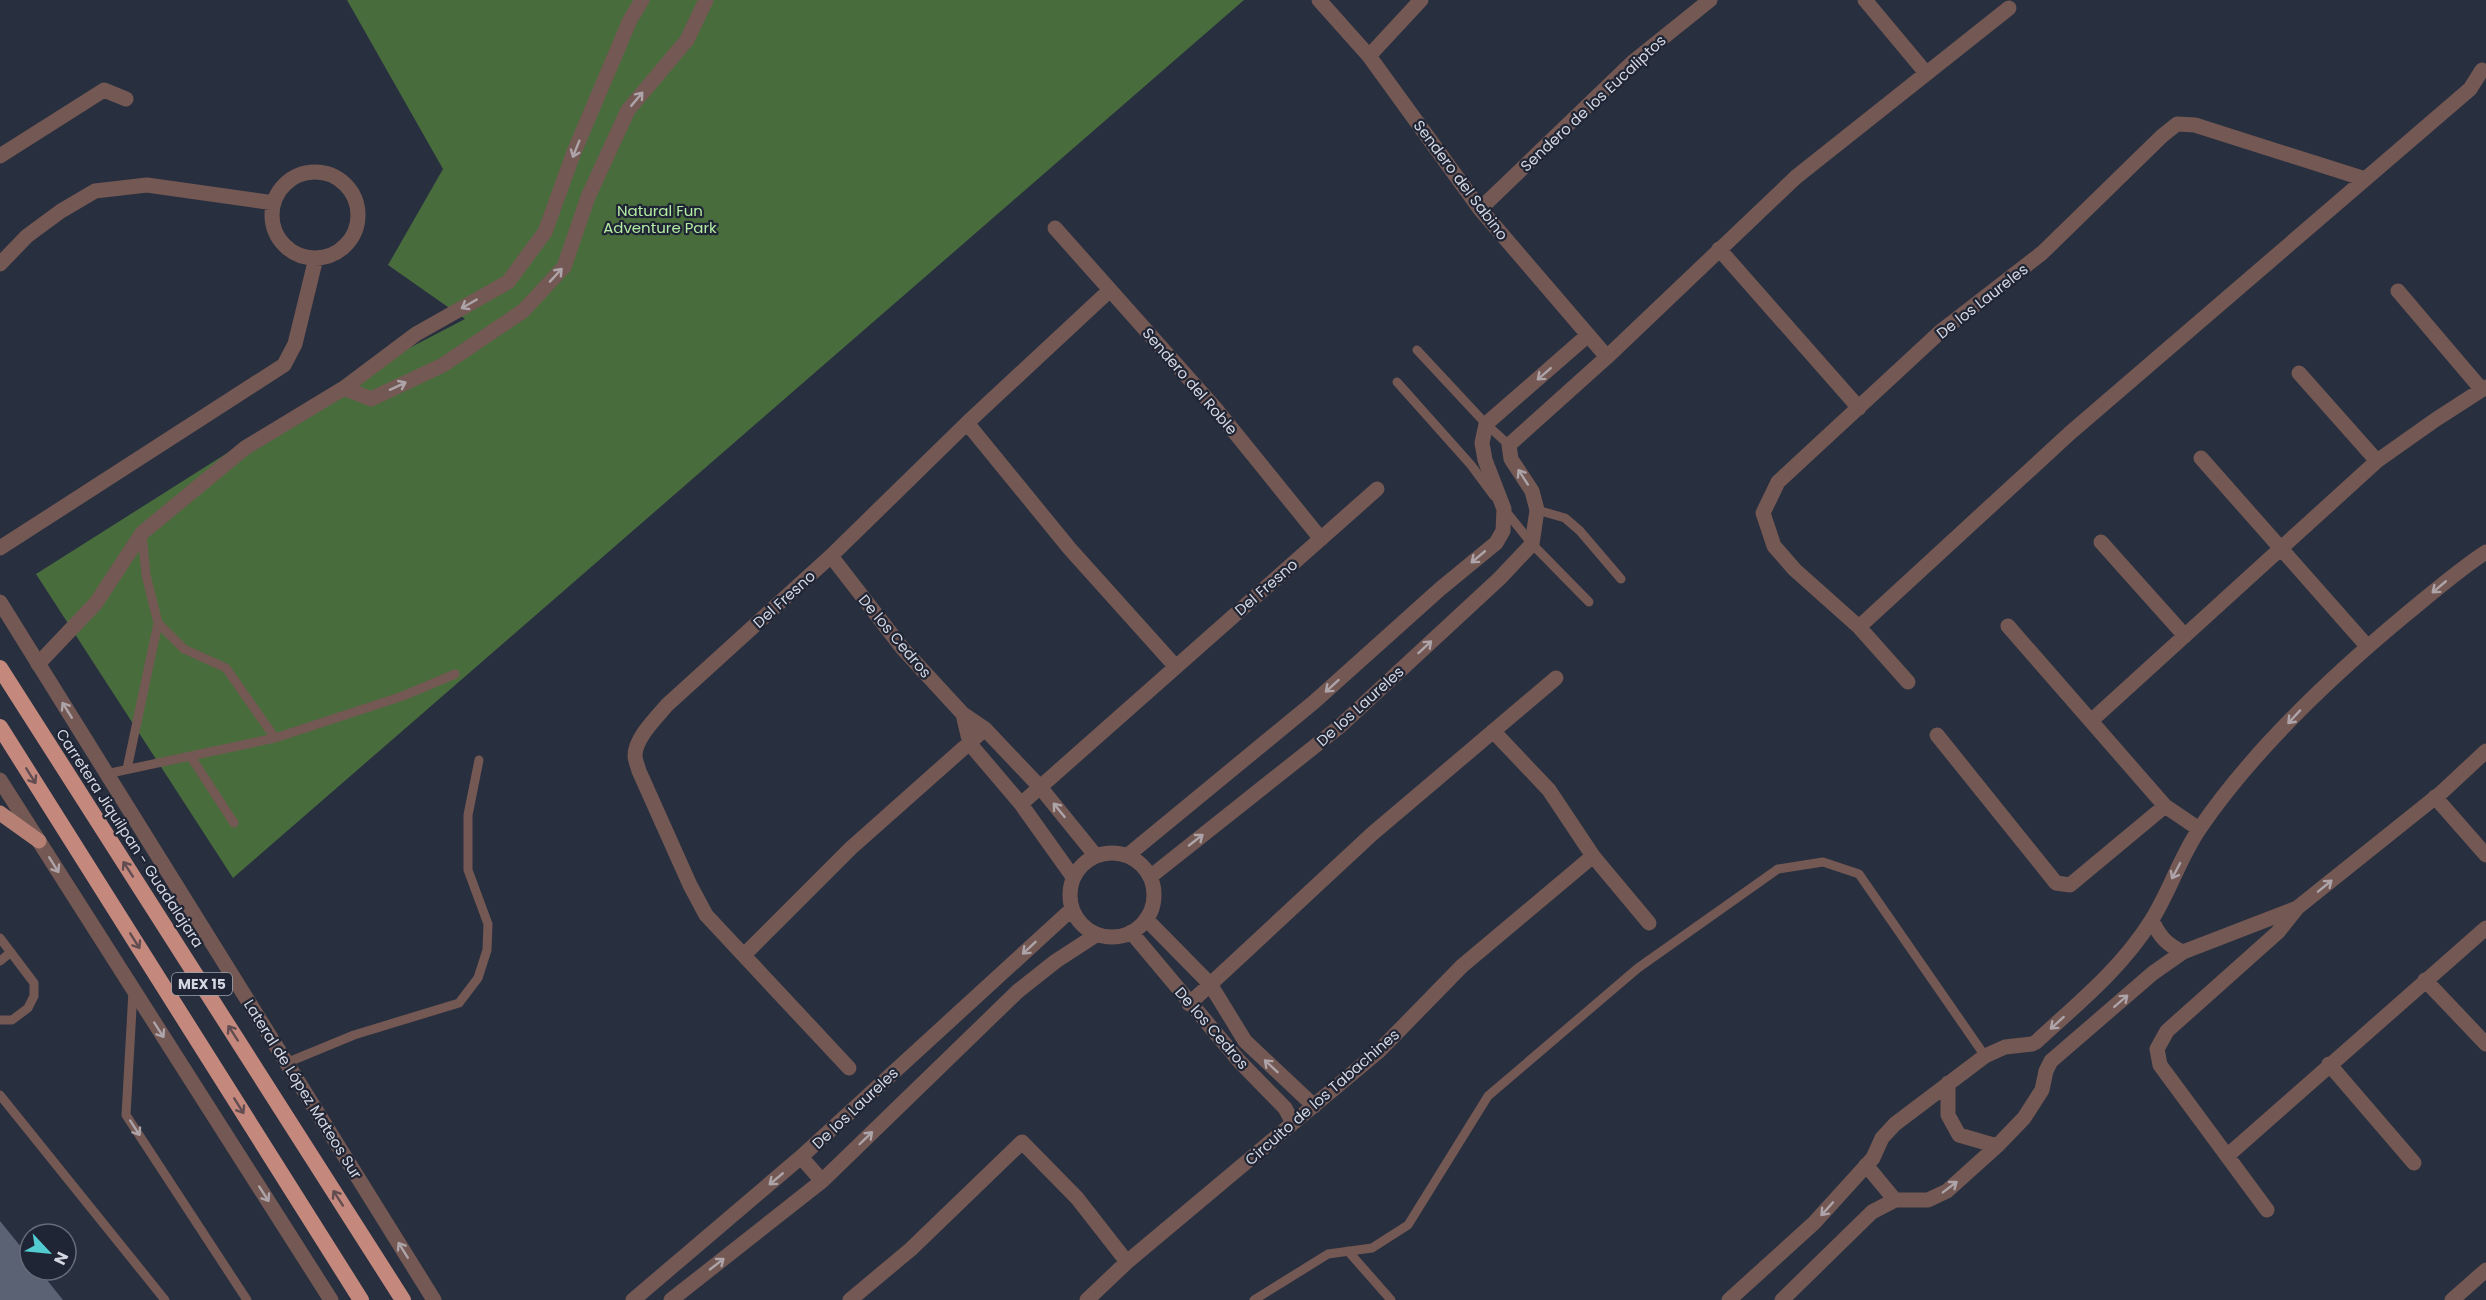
<svg xmlns="http://www.w3.org/2000/svg" width="2486" height="1300" viewBox="0 0 2486 1300" font-family="Poppins,sans-serif">
	<rect width="100%" height="100%" fill="#282f3f"/>
	<path fill="#496c3d" d="M347 0H1244L233 878 36 574 319 395 465 319 388 265 443 169Z"/>
	<path fill="#5b6274" d="M0 1221 30 1258V1270H39L63 1300H0Z"/>
	<g fill="none" stroke-linecap="round" stroke-linejoin="round">
		<path stroke="#745853" stroke-width="9" d="M1417 350 1486 424 1509 445
			M1397 382 1471 465 1494 496
			M1504 509 1532 544 1589 602
			M1537 510 1565 518 1580 531 1621 579
			M158 623 184 649 226 668 275 738
			M191 757 234 823
			M127 769 158 623 146 575 142 534
			M106 774 275 738 403 696 455 674
			M0 938 34 983V996L28 1008 12 1020H0
			M0 961 11 952
			M133 991 126 1115 247 1300
			M286 1063 354 1035 459 1003 478 978 487 950 488 924 468 870V815L479 760
			M0 1095 165 1300
			M1348 1251 1391 1300
			M1254 1300 1328 1254 1372 1248 1408 1225 1488 1096 1638 968 1778 869 1823 862 1859 874 1985 1056"/>
		<path stroke="#745853" stroke-width="15" d="M1319 0 1369 56 1480 209 1607 357
			M1865 0 1926 73
			M1369 56 1421 0
			M0 156 104 90 126 99
			M272 215a43 43 0 1 1 86 0a43 43 0 1 1-86 0Z
			M1480 209 1634 61 1710 0
			M1055 228 1215 408 1321 539
			M1719 249 1859 408
			M0 264 27 236 61 211 95 191 147 185 274 203
			M2398 291 2482 390
			M2299 373 2377 461
			M344 388 371 399 443 365 523 311 564 267 588 197 628 110 687 40 706 0
			M967 423 1070 549 1176 667
			M2201 458 2367 646
			M2101 542 2185 636
			M0 548 284 365 295 344 316 258
			M831 556 903 649 963 714 985 729 1040 787 1096 856
			M2008 626 2165 806 2199 829
			M1859 627 2070 433 2470 89 2482 70
			M38 664 96 603 142 533 245 448 344 388 416 334 508 282 545 232 574 152 630 20 642 0
			M1908 682 1859 627 1795 570 1774 546 1763 513 1778 482 1940 332 2042 253 2162 136 2177 124 2195 125 2365 179
			M963 714 970 744 1021 804 1073 877
			M2091 721 2377 461 2435 420 2486 387
			M1493 731 1549 790 1593 856 1649 923
			M1937 735 2056 883 2070 885 2165 806
			M2435 797 2486 855
			M1021 804 1377 489
			M1070 895a42 42 0 1 1 84 0a42 42 0 1 1-84 0Z
			M1128 855 1314 702 1440 589 1496 543 1503 531 1504 509 1485 460 1482 443 1486 424 1588 335
			M1150 877 1339 727 1500 578 1532 544 1537 510 1532 491 1511 459 1509 445 1607 357 1796 177 2009 8
			M1146 919 1210 984 1245 1041 1314 1106
			M2152 920C2159 936 2167 945 2183 952
			M1131 932 1240 1062 1285 1108 1293 1123
			M745 954 851 848 985 729
			M2425 980 2486 1044
			M1189 1004 1372 834 1556 678
			M2329 1064 2414 1163
			M849 1068 706 915 690 885 639 771C638 767 635 760 635 756 635 738 656 718 667 705L831 556 967 423 1110 290
			M1948 1083V1115L1959 1135 1997 1146
			M2227 1156 2486 928
			M801 1157 822 1181
			M1866 1165 1895 1200
			M2267 1210 2160 1065 2157 1049 2167 1031 2278 932 2297 908
			M633 1300 801 1157 1072 909
			M671 1300 822 1181 1018 991 1056 961 1096 935
			M850 1300 911 1249 1022 1142 1077 1198 1127 1262
			M1087 1300 1127 1262 1379 1051 1462 966 1593 856
			M1729 1300 1814 1223 1873 1158 1882 1138 1895 1124 1985 1056 2005 1047 2032 1044 2036 1042C2077 1004 2121 969 2151 921 2170 891 2180 857 2200 828 2252 752 2333 675 2404 616 2431 594 2457 571 2486 552
			M1782 1300 1872 1212 1895 1200H1928L1947 1191 1997 1146 2024 1118 2042 1090 2046 1071 2051 1061 2153 973 2183 952 2297 908 2442 792 2486 751
			M2452 1300 2486 1270"/>
		<path stroke="#745853" stroke-width="15" d="M0 602 434 1300
			M0 780 331 1300"/>
		<path stroke="#b68075" stroke-width="15" d="M0 813 39 841"/>
		<path stroke="#c4887c" stroke-width="16" d="M0 668 403 1300
			M0 727 361 1300"/>
	</g>
	<defs><path id="oneway-shaft" d="M-6 0H5M1.5-3L5.5 0L1.5 3" fill="none" stroke-width="1.6" stroke-linecap="round" stroke-linejoin="round" transform="scale(1.5)"/></defs>
	<g stroke="#ada4a9">
		<use href="#oneway-shaft" transform="translate(637 99) rotate(-50)"/>
		<use href="#oneway-shaft" transform="translate(576 149) rotate(112)"/>
		<use href="#oneway-shaft" transform="translate(556 275) rotate(-47)"/>
		<use href="#oneway-shaft" transform="translate(469 304) rotate(150)"/>
		<use href="#oneway-shaft" transform="translate(1544 374) rotate(139)"/>
		<use href="#oneway-shaft" transform="translate(398 386) rotate(-25)"/>
		<use href="#oneway-shaft" transform="translate(1523 477) rotate(-123)"/>
		<use href="#oneway-shaft" transform="translate(1478 557) rotate(140)"/>
		<use href="#oneway-shaft" transform="translate(2439 587) rotate(140)"/>
		<use href="#oneway-shaft" transform="translate(1425 647) rotate(-43)"/>
		<use href="#oneway-shaft" transform="translate(1332 686) rotate(138)"/>
		<use href="#oneway-shaft" transform="translate(67 710) rotate(-122)"/>
		<use href="#oneway-shaft" transform="translate(2294 717) rotate(133)"/>
		<use href="#oneway-shaft" transform="translate(1059 810) rotate(-129)"/>
		<use href="#oneway-shaft" transform="translate(1196 840) rotate(-38)"/>
		<use href="#oneway-shaft" transform="translate(54 865) rotate(58)"/>
		<use href="#oneway-shaft" transform="translate(2176 871) rotate(118)"/>
		<use href="#oneway-shaft" transform="translate(2325 886) rotate(-39)"/>
		<use href="#oneway-shaft" transform="translate(1029 948) rotate(137)"/>
		<use href="#oneway-shaft" transform="translate(2121 1001) rotate(-41)"/>
		<use href="#oneway-shaft" transform="translate(2057 1023) rotate(138)"/>
		<use href="#oneway-shaft" transform="translate(159 1030) rotate(57)"/>
		<use href="#oneway-shaft" transform="translate(1271 1066) rotate(-137)"/>
		<use href="#oneway-shaft" transform="translate(135 1128) rotate(57)"/>
		<use href="#oneway-shaft" transform="translate(866 1138) rotate(-44)"/>
		<use href="#oneway-shaft" transform="translate(776 1179) rotate(140)"/>
		<use href="#oneway-shaft" transform="translate(1950 1187) rotate(-37)"/>
		<use href="#oneway-shaft" transform="translate(264 1194) rotate(57)"/>
		<use href="#oneway-shaft" transform="translate(1827 1209) rotate(132)"/>
		<use href="#oneway-shaft" transform="translate(403 1250) rotate(-122)"/>
		<use href="#oneway-shaft" transform="translate(717 1264) rotate(-38)"/>
	</g>
	<g stroke="#614d51">
		<use href="#oneway-shaft" transform="translate(31 776) rotate(58)"/>
		<use href="#oneway-shaft" transform="translate(128 869) rotate(-123)"/>
		<use href="#oneway-shaft" transform="translate(135 941) rotate(58)"/>
		<use href="#oneway-shaft" transform="translate(233 1033) rotate(-123)"/>
		<use href="#oneway-shaft" transform="translate(239 1106) rotate(58)"/>
		<use href="#oneway-shaft" transform="translate(338 1198) rotate(-123)"/>
	</g>
	<g text-anchor="middle" dominant-baseline="central" stroke-width="4.5" stroke-linejoin="round" paint-order="stroke">
		<rect fill="#1f2534" stroke="#9da2ae" stroke-width="1.5" x="172" y="973" width="60" height="22" rx="4.5"/>
		<g font-size="14" font-weight="bold" fill="#d3d7e2">
			<text x="202" y="984">MEX 15</text>
		</g>
		<g font-size="15" fill="#d3d7e2" stroke="#1f2534">
			<text transform="translate(1593 103) rotate(-43)">Sendero de los Eucaliptos</text>
			<text transform="translate(1461 180) rotate(53)">Sendero del Sabino</text>
			<text transform="translate(1982 301) rotate(-38)">De los Laureles</text>
			<text transform="translate(1190 381) rotate(49)">Sendero del Roble</text>
			<text transform="translate(1266 587) rotate(-41)">Del Fresno</text>
			<text transform="translate(784 599) rotate(-42)">Del Fresno</text>
			<text transform="translate(895 636) rotate(50)">De los Cedros</text>
			<text transform="translate(1360 706) rotate(-42)">De los Laureles</text>
			<text transform="translate(130 838) rotate(57)">Carretera Jiquilpan - Guadalajara</text>
			<text transform="translate(1212 1028) rotate(49)">De los Cedros</text>
			<text transform="translate(303 1089) rotate(58)">Lateral de López Mateos Sur</text>
			<text transform="translate(1322 1097) rotate(-41)">Circuito de los Tabachines</text>
			<text transform="translate(855 1108) rotate(-43)">De los Laureles</text>
		</g>
		<g font-size="15" fill="#b3eba2" stroke="#1f2534">
			<text x="660" y="210">Natural Fun<tspan x="660" dy="17">Adventure Park</tspan></text>
		</g>
	</g>
	<g transform="translate(48 1252) rotate(116)"><circle r="28" fill="#1f2534" stroke="#676c7a" stroke-width="1.5"/>
	<path d="M0-4.5L10 22L0 15L-10 22Z" fill="#52ccd0"/>
	<text y="-9" font-size="16" font-weight="bold" text-anchor="middle" fill="#d3d7e2">N</text>
	</g>
</svg>
